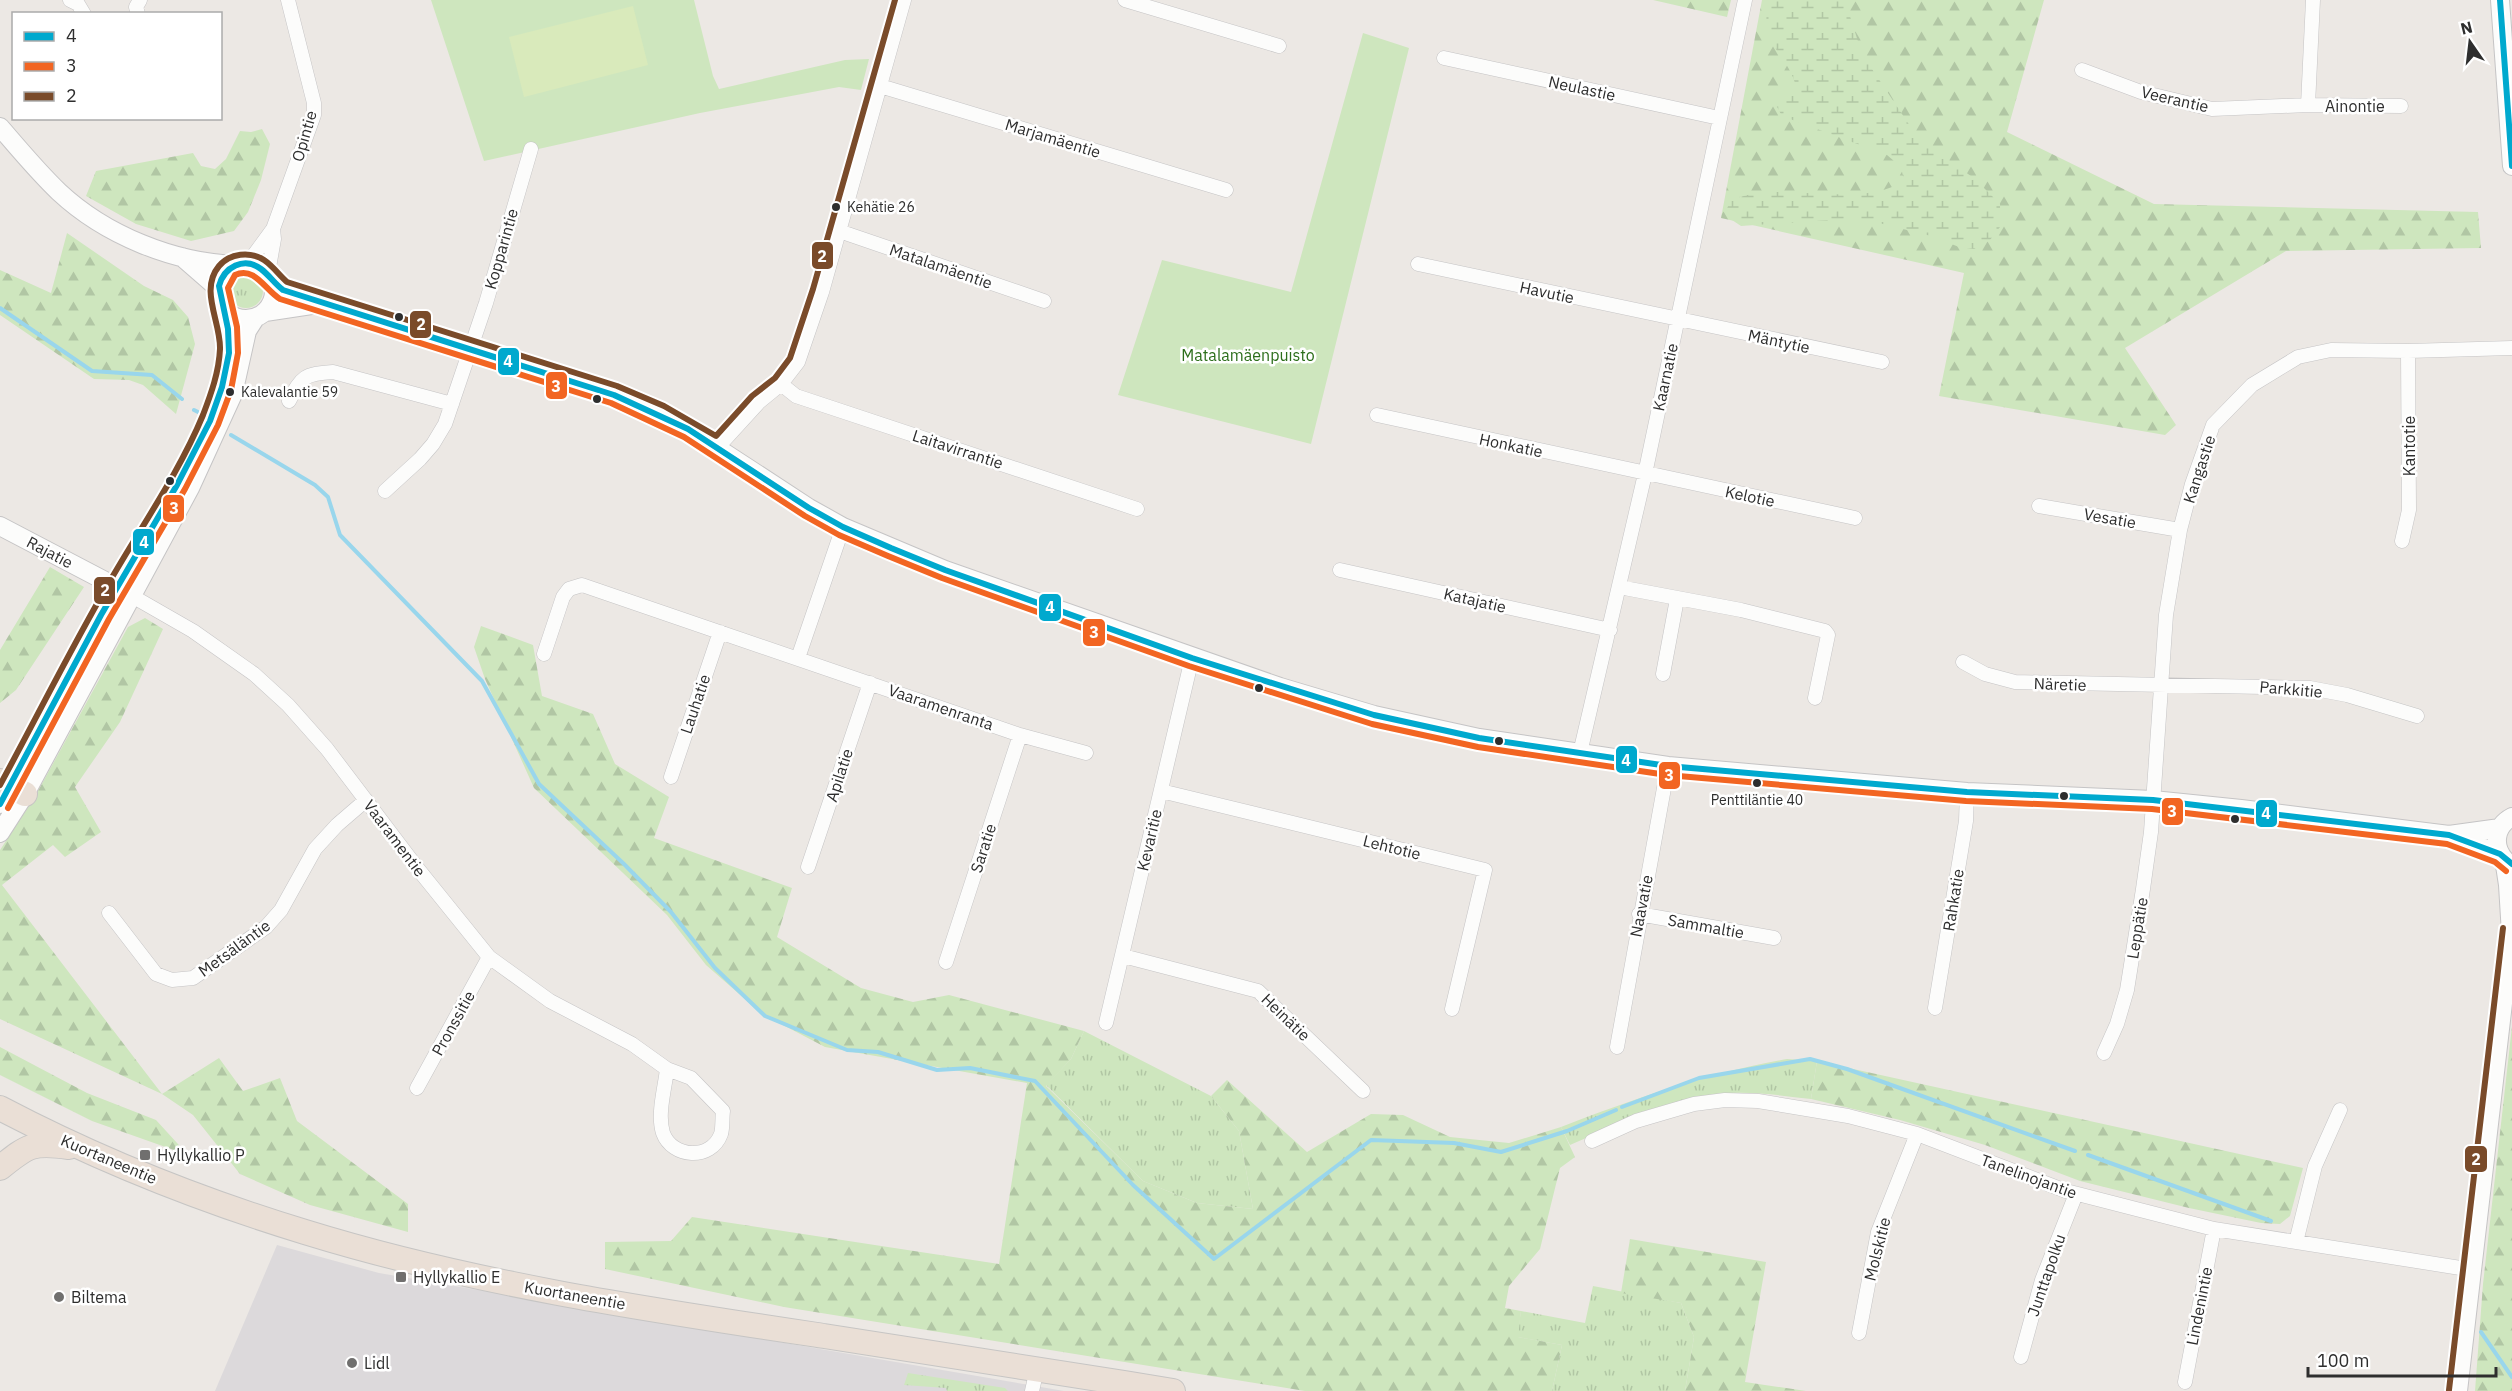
<svg xmlns="http://www.w3.org/2000/svg" width="2512" height="1391" viewBox="0 0 2512 1391" font-family="'IBM Plex Sans',sans-serif">
	<defs>
		<pattern id="grass-tufts" width="24" height="20" patternUnits="userSpaceOnUse" patternTransform="scale(1.5)"><rect width="24" height="20" fill="#cee6be"/><path d="M3 7l-1-3M5 7V3M7 7l1-3M15 17l-1-3M17 17v-4M19 17l1-3" fill="none" stroke="#b1c6a4"/></pattern>
		<pattern id="forest-firs" width="22" height="20" patternUnits="userSpaceOnUse" patternTransform="scale(1.5)"><rect width="22" height="20" fill="#cee6be"/><path d="M5 1l3.5 6h-7zM16 11l3.5 6h-7z" fill="#b1c6a4"/></pattern>
		<pattern id="wetland-marsh" width="20" height="14" patternUnits="userSpaceOnUse" patternTransform="scale(1.5)"><rect width="20" height="14" fill="#cee6be"/><path d="M1 5h8M5 5V1M11 12h8M15 12V8" fill="none" stroke="#b1c6a4"/></pattern>
	</defs>
	<rect width="100%" height="100%" fill="#ece8e4"/>
	<path fill="#dcd9db" d="M277 1245 379 1273 1064 1391H215Z"/>
	<path fill="url(#grass-tufts)" d="M229 291a17 17 0 1 1 34 0a17 17 0 1 1-34 0Z
		M1084 1031 1211 1096 1239 1131 1253 1209 1197 1203 1143 1181 1046 1085 1071 1059Z
		M1787 1059 1817 1061 1811 1099C1776 1095 1740 1089 1705 1096 1658 1104 1613 1127 1570 1145L1561 1127C1636 1098 1708 1073 1787 1059Z
		M1593 1286 1681 1303 1694 1337 1685 1391H1552L1562 1345 1517 1337 1521 1311 1585 1323Z
		M908 1373 1005 1388 1008 1391H947L946 1388 904 1385Z"/>
	<path fill="url(#forest-firs)" d="M1653 0H1731L1727 17Z
		M1762 0H2044L2007 132 2154 204 2478 212 2481 248 2286 251 2125 348 2176 425 2165 435 1939 396 1964 273 1721 218Z
		M262 129 270 144 261 180 248 212 234 231 191 241 136 224 86 196 96 171 193 153 201 166 215 169 226 159 240 131 251 132Z
		M67 233 144 286 173 300 188 317 195 344 176 414 143 385 129 380 94 379 0 315V270L51 293Z
		M50 567 84 587 16 690 0 703V650Z
		M145 618 163 629 120 722 75 787 101 832 65 857 53 845 2 885 162 1094 219 1058 243 1091 280 1078 297 1121 408 1204V1232L310 1205 240 1174 193 1115 162 1094 0 1019V850L33 800 128 627Z
		M481 626 533 645 542 696 593 714 615 764 669 797 654 838 792 888 777 937 861 988 913 1002 949 995 1084 1031 1071 1059 1046 1086 1143 1181 1197 1203 1253 1209 1239 1131 1211 1096 1227 1080 1307 1152 1371 1114 1403 1115 1450 1137 1509 1143 1561 1127 1575 1157 1560 1168 1540 1249 1509 1286 1505 1308 1521 1311 1518 1337 1562 1345 1552 1391H1305L784 1307 605 1269V1242L671 1241 692 1217 999 1264 1027 1083 825 1047 762 1014 706 965 667 915 534 788 485 679 474 647Z
		M2512 1026V1391H2475L2483 1284Z
		M0 1047 87 1093 156 1120 188 1155 92 1121 0 1075Z
		M1817 1061 2303 1168 2290 1216 2280 1224 2261 1223 2189 1208 2080 1181 1985 1145 1900 1120 1811 1099Z
		M1630 1239 1766 1262 1745 1382 1806 1391H1685L1694 1337 1681 1303 1621 1293Z"/>
	<path fill="url(#wetland-marsh)" d="M1768 0H1848V10L1862 54 1918 138 1975 179 2000 204V227L1990 240 1974 249 1959 247 1931 236 1879 223 1828 220 1741 226 1729 218 1727 209 1730 200C1745 195 1759 192 1775 192 1815 191 1870 203 1904 181L1901 167 1887 155 1782 116 1776 105 1781 95 1796 87C1792 67 1778 56 1770 38 1764 26 1767 12 1768 0Z"/>
	<path fill="#cee6be" d="M431 0H694L713 76 719 89 845 60 869 59 861 90 839 87 700 113 484 161Z
		M1363 33 1409 48 1311 444 1118 395 1162 260 1291 292Z"/>
	<path fill="#d9eabb" d="M633 6 648 65 524 97 509 37Z"/>
	<g fill="none" stroke-linecap="round" stroke-linejoin="round">
		<path stroke="#99d6ec" stroke-width="4" d="M0 308 92 371 152 375 182 399
			M194 410 198 412
			M231 435 315 485 328 497 340 535 482 681 539 784 624 864 671 912 715 968 765 1016 847 1050 878 1052 937 1070 970 1068 1035 1081 1133 1185 1214 1259 1371 1140 1454 1143 1501 1152 1567 1131 1616 1110
			M1622 1107 1699 1078 1810 1059 1847 1069 2075 1151
			M2088 1155 2271 1221
			M2481 1332 2512 1377"/>
		<defs>
			<path id="street" d="M70 0 78 4 84 14
				M1125 0 1279 46
				M138 14 136 7 140 0
				M1444 58 1719 118
				M2082 70 2141 92 2212 109 2308 105 2401 106
				M880 86 1226 190
				M2308 105 2313 0
				M839 231 1044 301
				M248 263 273 229 314 115V103L288 0
				M1418 264 1882 362
				M268 273 274 239 273 229
				M781 384 796 396 1137 509
				M289 401C302 376 304 374 333 372L452 404
				M1377 415 1855 518
				M718 447 759 402 781 384 798 362 822 292 904 0
				M385 491 420 459 433 444 445 424 486 303 531 149
				M2039 506 2180 530
				M2402 541 2409 510 2408 351
				M1340 570 1610 630
				M1619 587 1741 610 1825 631 1828 635 1815 698
				M132 596 193 631 254 674 288 705 327 749 418 869 489 957 550 1001 632 1044 667 1069 691 1078 723 1111C722 1118 723 1128 721 1134 711 1161 672 1158 663 1133 657 1114 665 1088 667 1069
				M544 654 563 597 569 589 582 585 1020 735 1086 753
				M798 658 843 527
				M1963 662 1985 674 2015 682 2310 688 2347 695 2417 716
				M1663 674 1677 599
				M1580 753 1645 474 1745 0
				M671 777 720 632
				M1161 791 1485 870 1452 1009
				M808 867 870 683
				M109 913 156 974 172 980 193 978 266 927 281 910 315 849 337 825 366 800
				M1639 914 1774 938
				M1123 956 1258 991 1363 1091
				M946 962 1020 735
				M1935 1008 1966 821 1967 792
				M1106 1023 1192 658
				M1617 1047 1668 766
				M2104 1053 2117 1024 2127 990 2143 889 2151 832 2166 615 2180 530 2192 484 2213 425 2252 385 2298 357 2331 350 2408 351 2512 348
				M417 1088 489 957
				M1592 1141 1636 1121 1694 1104 1725 1100 1758 1101 1848 1116 1917 1134 2066 1191 2214 1229 2473 1270
				M2296 1242 2315 1166 2340 1110
				M1859 1333 1878 1232 1917 1134
				M2021 1357 2042 1280 2076 1194
				M2185 1382 2214 1229
				M1032 1391 1037 1369"/>
			<path id="secondary" d="M2500 0 2512 166
				M0 127C19 149 38 172 59 192 105 235 174 263 236 265
				M182 257 213 284 218 292
				M218 291a28 28 0 1 1 56 0a28 28 0 1 1-56 0Z
				M273 284C298 299 329 305 357 312L614 395 660 414 688 429 809 508 843 527 945 570 1280 687 1374 715 1479 738 1668 766 1967 792 2153 800 2241 809 2449 835 2500 854
				M221 303C230 330 231 357 223 384
				M265 312 318 304
				M0 526 128 593
				M0 804 117 587 194 453
				M0 833 25 794 190 488 233 394 247 331 256 317
				M2449 835 2500 828
				M2505 860C2492 846 2495 826 2512 817
				M2458 1391 2511 934 2508 885 2504 859"/>
			<path id="highway" d="M0 781 25 794
				M0 1108C97 1159 200 1200 305 1232 473 1284 650 1310 824 1336 941 1354 1057 1372 1173 1391
				M0 1168C28 1145 33 1142 69 1147"/>
		</defs>
		<use href="#street" stroke="#c5c4c5" stroke-width="15"/>
		<use href="#secondary" stroke="#c5c4c5" stroke-width="20"/>
		<use href="#highway" stroke="#c6c5c4" stroke-width="26"/>
		<use href="#street" stroke="#fcfcfb" stroke-width="14"/>
		<use href="#secondary" stroke="#fcfcfb" stroke-width="18"/>
		<use href="#highway" stroke="#eadfd6" stroke-width="24"/>
		<defs>
			<path id="bus-1" d="M2500 0 2512 166
				M0 804 101 615 177 485 210 421 222 387 229 353 228 329 219 286C224 267 244 256 261 269 269 275 275 284 283 290L614 395 688 429 809 508 843 527 891 548 945 570 1192 658 1374 715 1479 738 1668 766 1967 792 2153 800 2449 835 2500 854 2512 864"/>
			<path id="bus-2" d="M8 808 109 619 185 489 218 425 231 390 238 353 237 327 228 288 235 275C255 266 265 290 280 299L611 403 684 437 805 516 839 535 888 556 942 578 1189 666 1372 724 1478 747 1667 775 1966 801 2152 809 2447 844 2495 862 2506 871"/>
			<path id="bus-3" d="M0 785C37 717 71 648 110 581 141 527 179 473 203 415 211 394 219 372 220 349 221 322 199 290 219 266 230 253 250 251 264 260 273 266 279 275 287 282L617 386 664 406 716 436 752 396 775 378 790 358 813 289 895 0
				M2449 1390 2503 928"/>
		</defs>
		<use href="#bus-1" stroke="#fff" stroke-width="10"/>
		<use href="#bus-2" stroke="#fff" stroke-width="10"/>
		<use href="#bus-3" stroke="#fff" stroke-width="10"/>
		<use href="#bus-1" stroke="#00a9ce" stroke-width="6"/>
		<use href="#bus-2" stroke="#f26522" stroke-width="6"/>
		<use href="#bus-3" stroke="#7a4b2a" stroke-width="6"/>
	</g>
	<g fill="#2e2e2e" stroke="#fff" stroke-width="2">
		<circle cx="836" cy="207" r="5"/>
		<circle cx="399" cy="317" r="5"/>
		<circle cx="230" cy="392" r="5"/>
		<circle cx="597" cy="399" r="5"/>
		<circle cx="170" cy="481" r="5"/>
		<circle cx="1259" cy="688" r="5"/>
		<circle cx="1499" cy="741" r="5"/>
		<circle cx="1757" cy="783" r="5"/>
		<circle cx="2064" cy="796" r="5"/>
		<circle cx="2235" cy="819" r="5"/>
	</g>
	<g fill="#706f6e" stroke="#fff" stroke-width="2">
		<rect x="139" y="1149" width="12" height="12" rx="3"/>
		<rect x="395" y="1271" width="12" height="12" rx="3"/>
		<circle cx="59" cy="1297" r="6"/>
		<circle cx="352" cy="1363" r="6"/>
	</g>
	<g text-anchor="middle" dominant-baseline="central" stroke-width="5" stroke-linejoin="round" paint-order="stroke">
		<g font-size="14" fill="#2e2e2e" stroke="#fff" text-anchor="start">
			<text x="847" y="207">Kehätie 26</text>
			<text x="241" y="392">Kalevalantie 59</text>
			<text x="1757" y="800" text-anchor="middle">Penttiläntie 40</text>
		</g>
		<g font-size="16" fill="#2e2e2e" stroke="#fff">
			<text transform="translate(1582 88) rotate(12)">Neulastie</text>
			<text transform="translate(2175 99) rotate(13)">Veerantie</text>
			<text x="2355" y="106">Ainontie</text>
			<text transform="translate(304 136) rotate(-74)">Opintie</text>
			<text transform="translate(1053 138) rotate(17)">Marjamäentie</text>
			<text transform="translate(501 249) rotate(-74)">Kopparintie</text>
			<text transform="translate(941 266) rotate(19)">Matalamäentie</text>
			<text transform="translate(1547 292) rotate(12)">Havutie</text>
			<text transform="translate(1779 341) rotate(12)">Mäntytie</text>
			<text transform="translate(1665 377) rotate(-78)">Kaarnatie</text>
			<text transform="translate(1511 445) rotate(12)">Honkatie</text>
			<text transform="translate(2409 446) rotate(-90)">Kantotie</text>
			<text transform="translate(958 449) rotate(18)">Laitavirrantie</text>
			<text transform="translate(2199 469) rotate(-72)">Kangastie</text>
			<text transform="translate(1750 496) rotate(12)">Kelotie</text>
			<text transform="translate(2110 518) rotate(10)">Vesatie</text>
			<text transform="translate(50 552) rotate(28)">Rajatie</text>
			<text transform="translate(1475 600) rotate(13)">Katajatie</text>
			<text transform="translate(2060 684) rotate(2)">Näretie</text>
			<text transform="translate(2291 689) rotate(5)">Parkkitie</text>
			<text transform="translate(695 704) rotate(-71)">Lauhatie</text>
			<text transform="translate(941 707) rotate(19)">Vaaramenranta</text>
			<text transform="translate(839 775) rotate(-72)">Apilatie</text>
			<text transform="translate(395 838) rotate(53)">Vaaramentie</text>
			<text transform="translate(1149 840) rotate(-77)">Kevaritie</text>
			<text transform="translate(1392 847) rotate(14)">Lehtotie</text>
			<text transform="translate(983 848) rotate(-72)">Saratie</text>
			<text transform="translate(1953 900) rotate(-81)">Rahkatie</text>
			<text transform="translate(1641 906) rotate(-79)">Naavatie</text>
			<text transform="translate(1706 926) rotate(10)">Sammaltie</text>
			<text transform="translate(2137 928) rotate(-81)">Leppätie</text>
			<text transform="translate(234 948) rotate(-36)">Metsäläntie</text>
			<text transform="translate(1286 1017) rotate(44)">Heinätie</text>
			<text transform="translate(453 1023) rotate(-61)">Pronssitie</text>
			<text transform="translate(109 1159) rotate(23)">Kuortaneentie</text>
			<text transform="translate(2029 1176) rotate(20)">Tanelinojantie</text>
			<text transform="translate(1877 1249) rotate(-76)">Molskitie</text>
			<text transform="translate(2046 1275) rotate(-71)">Junttapolku</text>
			<text transform="translate(575 1295) rotate(10)">Kuortaneentie</text>
			<text transform="translate(2199 1306) rotate(-79)">Lindenintie</text>
		</g>
		<g font-size="16" fill="#2c6e1b" stroke="#fff">
			<text x="1248" y="355">Matalamäenpuisto</text>
		</g>
		<g font-size="16" fill="#2e2e2e" stroke="#fff" text-anchor="start">
			<text x="157" y="1155">Hyllykallio P</text>
			<text x="413" y="1277">Hyllykallio E</text>
			<text x="71" y="1297">Biltema</text>
			<text x="364" y="1363">Lidl</text>
		</g>
	</g>
	<g stroke="#fff" stroke-width="2">
		<rect x="811" y="241" width="23" height="29" rx="6" fill="#7a4b2a"/>
		<rect x="409" y="310" width="23" height="29" rx="6" fill="#7a4b2a"/>
		<rect x="497" y="347" width="23" height="29" rx="6" fill="#00a9ce"/>
		<rect x="545" y="371" width="23" height="29" rx="6" fill="#f26522"/>
		<rect x="162" y="494" width="23" height="29" rx="6" fill="#f26522"/>
		<rect x="132" y="528" width="23" height="28" rx="6" fill="#00a9ce"/>
		<rect x="93" y="576" width="23" height="29" rx="6" fill="#7a4b2a"/>
		<rect x="1038" y="593" width="24" height="29" rx="6" fill="#00a9ce"/>
		<rect x="1082" y="618" width="24" height="29" rx="6" fill="#f26522"/>
		<rect x="1615" y="745" width="23" height="29" rx="6" fill="#00a9ce"/>
		<rect x="1658" y="761" width="23" height="29" rx="6" fill="#f26522"/>
		<rect x="2161" y="797" width="23" height="29" rx="6" fill="#f26522"/>
		<rect x="2255" y="799" width="23" height="29" rx="6" fill="#00a9ce"/>
		<rect x="2464" y="1145" width="24" height="28" rx="6" fill="#7a4b2a"/>
	</g>
	<g font-size="16" text-anchor="middle" font-weight="bold" fill="#fff">
		<text x="822" y="262">2</text>
		<text x="421" y="330">2</text>
		<text x="508" y="367">4</text>
		<text x="556" y="392">3</text>
		<text x="174" y="514">3</text>
		<text x="144" y="548">4</text>
		<text x="105" y="596">2</text>
		<text x="1050" y="613">4</text>
		<text x="1094" y="638">3</text>
		<text x="1626" y="766">4</text>
		<text x="1669" y="781">3</text>
		<text x="2172" y="817">3</text>
		<text x="2266" y="819">4</text>
		<text x="2476" y="1165">2</text>
	</g>
	<rect x="12" y="12" width="210" height="108" fill="#ffffff" stroke="#ababab" stroke-width="1.5"/>
	<rect x="24" y="32" width="30" height="9" fill="#00a9ce" stroke="#ababab" stroke-width="1.5"/>
	<text x="66" y="42" font-size="18" fill="#2e2e2e">4</text>
	<rect x="24" y="62" width="30" height="9" fill="#f26522" stroke="#ababab" stroke-width="1.5"/>
	<text x="66" y="72" font-size="18" fill="#2e2e2e">3</text>
	<rect x="24" y="92" width="30" height="9" fill="#7a4b2a" stroke="#ababab" stroke-width="1.5"/>
	<text x="66" y="102" font-size="18" fill="#2e2e2e">2</text>
	<g transform="translate(2470 42) rotate(346)" stroke="#ffffff" stroke-width="4.5" paint-order="stroke">
	<path d="M0-4.5L10 22L0 15L-10 22Z" fill="#2e2e2e"/>
	<text y="-9" font-size="16" font-weight="bold" text-anchor="middle" fill="#2e2e2e">N</text>
	</g>
	<path d="M2308 1367v9h188v-9" fill="none" stroke="#2e2e2e" stroke-width="3"/>
	<text x="2317" y="1367" font-size="18" fill="#2e2e2e" stroke="#ffffff" stroke-width="4.5" paint-order="stroke">100 m</text>
</svg>
